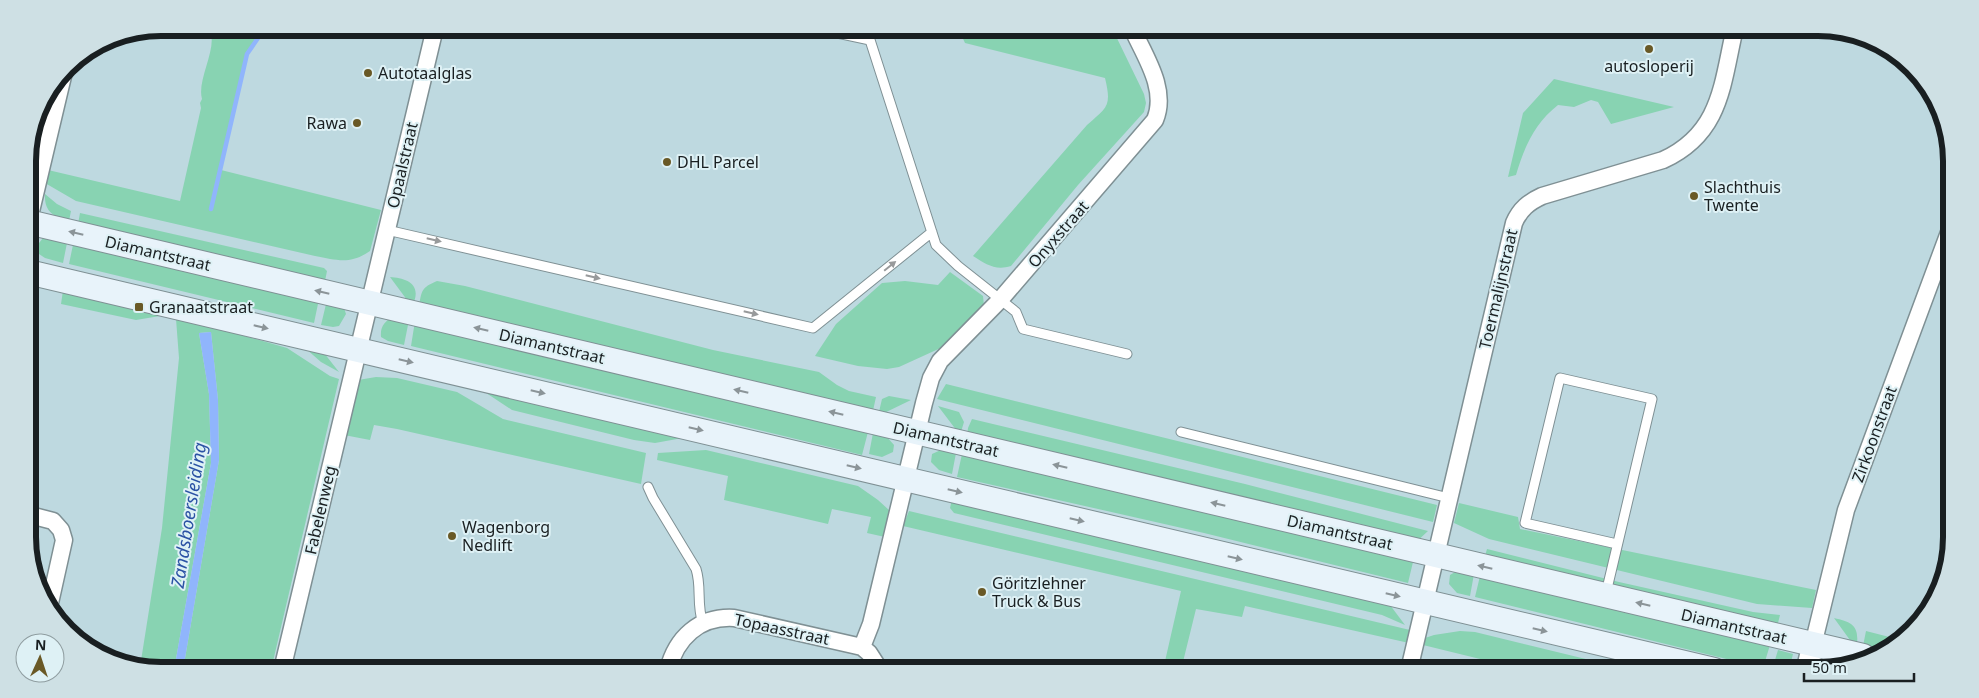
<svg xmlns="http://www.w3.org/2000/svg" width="1979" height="698" viewBox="0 0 1979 698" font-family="'Noto Sans',sans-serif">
	<rect width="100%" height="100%" fill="#d1e3e8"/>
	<path fill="#bed9e0" d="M161 28H1818L1860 35 1918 73 1950 144 1951 537 1944 579 1899 643 1826 670H161L119 663 61 625 30 562 28 152 41 102 73 61 110 38Z"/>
	<path fill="#88d3b2" d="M207 28H265L247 54 221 170 381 210 370 251C350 265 337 260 315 256L76 201 45 183 48 170 180 201 201 108 200 103 202 99C196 79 222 41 207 28Z
		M958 28H1112L1144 94 1146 103 1144 112 1078 185 1011 266C995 271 986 264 973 256L1087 125C1107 107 1112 107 1105 78L965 43Z
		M1554 79 1674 107 1611 124 1598 102 1591 100 1574 107 1558 105C1535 123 1524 147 1516 175L1508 177 1523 113Z
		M45 194 57 204 71 211 69 221C53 217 44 211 45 194Z
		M80 213 324 268 327 271 325 281 78 224Z
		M53 235 68 238 63 263 45 258 39 254V243L43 238Z
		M74 240 319 299 314 323 69 264Z
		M950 272 983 296 984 306 945 346 899 367 887 369 858 366 815 356 836 324 882 283 905 281 938 285Z
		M390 277C405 278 421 283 414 302L410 304Z
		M437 281 465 286 713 350 819 372 837 385 849 391 876 397 872 415 419 306C422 290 421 288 437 281Z
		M64 284 317 344 339 372 321 362 305 348 166 315 136 320 61 304Z
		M327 300 344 308 346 314 339 326 333 327 321 325Z
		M394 316 409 320 404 345 388 341 381 337C380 326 385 321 394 316Z
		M176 319H185L287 348 330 376 339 379 271 670H183L219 460 218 400 211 332 199 333 209 394 211 463 174 670 140 667 162 528 179 358Z
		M415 321 868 432 862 455 411 346Z
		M459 375 699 435 655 443 634 440 512 410Z
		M376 377 397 378 457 392 503 419 646 453 641 484 397 429 374 425 370 440 344 435 358 380Z
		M946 384 1437 505 1433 522 937 399Z
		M889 396 911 400 878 416 882 399Z
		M938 406 959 412 964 422 960 435Z
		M972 419 1245 484 1428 531 1414 544 967 436 968 428Z
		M873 433 886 436 894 445 893 452 882 457 869 454Z
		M943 449 956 453 952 474 939 470 931 462 932 454Z
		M706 450 858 486 878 500 890 511 885 537 867 533 871 517 832 509 828 524 724 500 728 476 657 460 658 453Z
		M962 454 1413 562 1408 583 1204 533 957 477Z
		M953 495 1384 597 1405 625 1382 615 954 513 950 508Z
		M1459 503 1518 517 1520 529 1816 590 1812 608 1757 604 1489 539 1454 523Z
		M909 511 1410 630 1409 643 1245 606 1242 617 1196 609 1181 670H1163L1181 591 903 526Z
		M1487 549 1619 582 1753 612 1780 615 1777 627 1712 615 1713 608 1485 556Z
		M1455 572 1474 574 1470 596 1457 593 1449 584 1450 575Z
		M1480 576 1770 645 1763 668 1475 597Z
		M1834 618C1851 622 1859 625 1857 644L1855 647Z
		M1460 631 1475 632 1631 670H1525L1423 645 1425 638 1434 635Z
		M1866 631 1901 640 1899 643 1879 650 1863 646Z
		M1778 650 1793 654 1789 670H1772Z"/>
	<path fill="#90b5fc" d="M211 332 218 400 219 460 183 670H174L211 463 209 394 199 333Z"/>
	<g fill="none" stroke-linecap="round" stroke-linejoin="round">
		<path stroke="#90b5fc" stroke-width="4.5" d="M211 209 247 54 265 28"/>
		<defs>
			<path id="service" d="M814 28 870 40 936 245 958 266 1016 312 1023 329 1127 354
				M387 230 813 328 932 232
				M1181 432 1449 498
				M648 487 653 498 696 569C702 588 696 603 703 624
				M1606 593 1652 399 1560 378 1525 523 1617 544"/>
			<path id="minor" d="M28 224 64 72
				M30 515 53 521 61 530 64 540 50 603
				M1813 645 1846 510 1951 227
				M862 647 871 624 924 403 931 378 940 361 1000 300 1155 120C1168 89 1144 55 1132 28
				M282 670 435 28
				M668 670C676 638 699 616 734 618L862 647 869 653 880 670
				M1409 670 1514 223C1520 209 1529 202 1542 196L1663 160C1722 133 1722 83 1735 28"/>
			<path id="tertiary" d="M1807 670 1813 645"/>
			<path id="secondary" d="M28 222 1863 656
				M28 272 1714 670"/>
		</defs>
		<use href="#service" stroke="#7f9094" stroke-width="11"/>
		<use href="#minor" stroke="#7f9094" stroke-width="19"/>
		<use href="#tertiary" stroke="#7f9094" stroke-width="24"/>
		<use href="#secondary" stroke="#7f9094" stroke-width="26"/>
		<use href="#service" stroke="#fff" stroke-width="9"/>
		<use href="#minor" stroke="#fff" stroke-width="16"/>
		<use href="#tertiary" stroke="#fff" stroke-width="21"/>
		<use href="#secondary" stroke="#e8f3fa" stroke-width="24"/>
	</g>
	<defs><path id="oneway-solid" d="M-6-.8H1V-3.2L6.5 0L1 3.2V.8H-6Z" transform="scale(1.25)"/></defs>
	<g fill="#8b9498">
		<use href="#oneway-solid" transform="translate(76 233) rotate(-167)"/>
		<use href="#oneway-solid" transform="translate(322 292) rotate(-167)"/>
		<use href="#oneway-solid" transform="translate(261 327) rotate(13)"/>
		<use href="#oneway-solid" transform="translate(481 329) rotate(-167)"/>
		<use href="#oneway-solid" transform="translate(406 361) rotate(13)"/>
		<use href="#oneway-solid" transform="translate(741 391) rotate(-167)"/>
		<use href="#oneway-solid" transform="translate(538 392) rotate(13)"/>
		<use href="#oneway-solid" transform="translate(836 413) rotate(-167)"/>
		<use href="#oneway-solid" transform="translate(696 429) rotate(13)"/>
		<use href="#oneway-solid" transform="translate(1060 466) rotate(-167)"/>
		<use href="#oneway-solid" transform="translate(854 467) rotate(13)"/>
		<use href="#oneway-solid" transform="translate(955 491) rotate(13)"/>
		<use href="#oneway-solid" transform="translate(1218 504) rotate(-167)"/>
		<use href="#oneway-solid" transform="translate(1077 520) rotate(13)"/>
		<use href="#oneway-solid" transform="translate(1235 558) rotate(13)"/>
		<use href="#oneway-solid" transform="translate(1485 567) rotate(-167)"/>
		<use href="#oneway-solid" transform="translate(1393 595) rotate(13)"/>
		<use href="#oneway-solid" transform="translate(1643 604) rotate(-167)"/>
		<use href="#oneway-solid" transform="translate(1540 630) rotate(13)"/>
	</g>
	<g fill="#989a9b">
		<use href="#oneway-solid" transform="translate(434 240) rotate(13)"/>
		<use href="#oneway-solid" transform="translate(890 266) rotate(-39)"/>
		<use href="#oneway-solid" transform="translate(593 277) rotate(13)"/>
		<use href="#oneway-solid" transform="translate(751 313) rotate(13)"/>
	</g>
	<g fill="#695926" stroke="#def1f5" stroke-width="2">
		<circle cx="1649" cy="49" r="5"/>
		<circle cx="368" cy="73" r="5"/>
		<circle cx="357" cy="123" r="5"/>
		<circle cx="667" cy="162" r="5"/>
		<circle cx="1694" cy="196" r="5"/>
		<rect x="134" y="302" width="10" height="10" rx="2.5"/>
		<circle cx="452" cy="536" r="5"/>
		<circle cx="982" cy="592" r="5"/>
	</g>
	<g text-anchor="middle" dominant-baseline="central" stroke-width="4" stroke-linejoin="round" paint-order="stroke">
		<g font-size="16" fill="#191f21" stroke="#def1f5" text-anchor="start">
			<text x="1649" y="66" text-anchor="middle">autosloperij</text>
			<text x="378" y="73">Autotaalglas</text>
			<text x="347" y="123" text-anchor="end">Rawa</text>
			<text x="677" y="162">DHL Parcel</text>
			<text x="1704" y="187">Slachthuis<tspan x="1704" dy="18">Twente</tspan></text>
			<text x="149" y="307">Granaatstraat</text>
			<text x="462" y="527">Wagenborg<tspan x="462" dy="18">Nedlift</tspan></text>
			<text x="992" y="583">Göritzlehner<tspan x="992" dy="18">Truck &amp; Bus</tspan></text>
		</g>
		<g font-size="16" fill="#191f21" stroke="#def1f5">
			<text transform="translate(402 165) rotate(-77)">Opaalstraat</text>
			<text transform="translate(1058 234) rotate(-49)">Onyxstraat</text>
			<text transform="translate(158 253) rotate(13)">Diamantstraat</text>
			<text transform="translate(1498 289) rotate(-77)">Toermalijnstraat</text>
			<text transform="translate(552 346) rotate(13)">Diamantstraat</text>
			<text transform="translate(1874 434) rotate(-70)">Zirkoonstraat</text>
			<text transform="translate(946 439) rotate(13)">Diamantstraat</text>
			<text transform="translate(320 510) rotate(-77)">Fabelenweg</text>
			<text transform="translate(1340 532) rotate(13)">Diamantstraat</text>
			<text transform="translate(1734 626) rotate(13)">Diamantstraat</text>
			<text transform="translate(782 629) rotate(12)">Topaasstraat</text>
		</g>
		<g font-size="18" font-style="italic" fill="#2b52a4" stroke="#def1f5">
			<text transform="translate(188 515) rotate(-81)">Zandsboersleiding</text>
		</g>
	</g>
	<path d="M0 0H1979V698H0ZM161 36H1818A125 125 0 0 1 1943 161V537A125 125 0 0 1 1818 662H161A125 125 0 0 1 36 537V161A125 125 0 0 1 161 36Z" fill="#cee0e4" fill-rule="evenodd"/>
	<path fill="none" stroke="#191f21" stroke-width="6" d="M161 36H1818A125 125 0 0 1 1943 161V537A125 125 0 0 1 1818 662H161A125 125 0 0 1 36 537V161A125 125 0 0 1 161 36Z"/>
	<g transform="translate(40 658) rotate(3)"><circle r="24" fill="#def1f5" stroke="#8f9da0"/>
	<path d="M0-4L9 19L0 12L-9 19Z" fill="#695926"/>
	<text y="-8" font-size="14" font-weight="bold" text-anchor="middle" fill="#191f21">N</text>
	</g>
	<path d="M1804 673v8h110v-8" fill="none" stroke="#191f21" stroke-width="2.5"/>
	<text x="1812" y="673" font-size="15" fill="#191f21" stroke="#def1f5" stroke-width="4" paint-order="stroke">50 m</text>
</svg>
